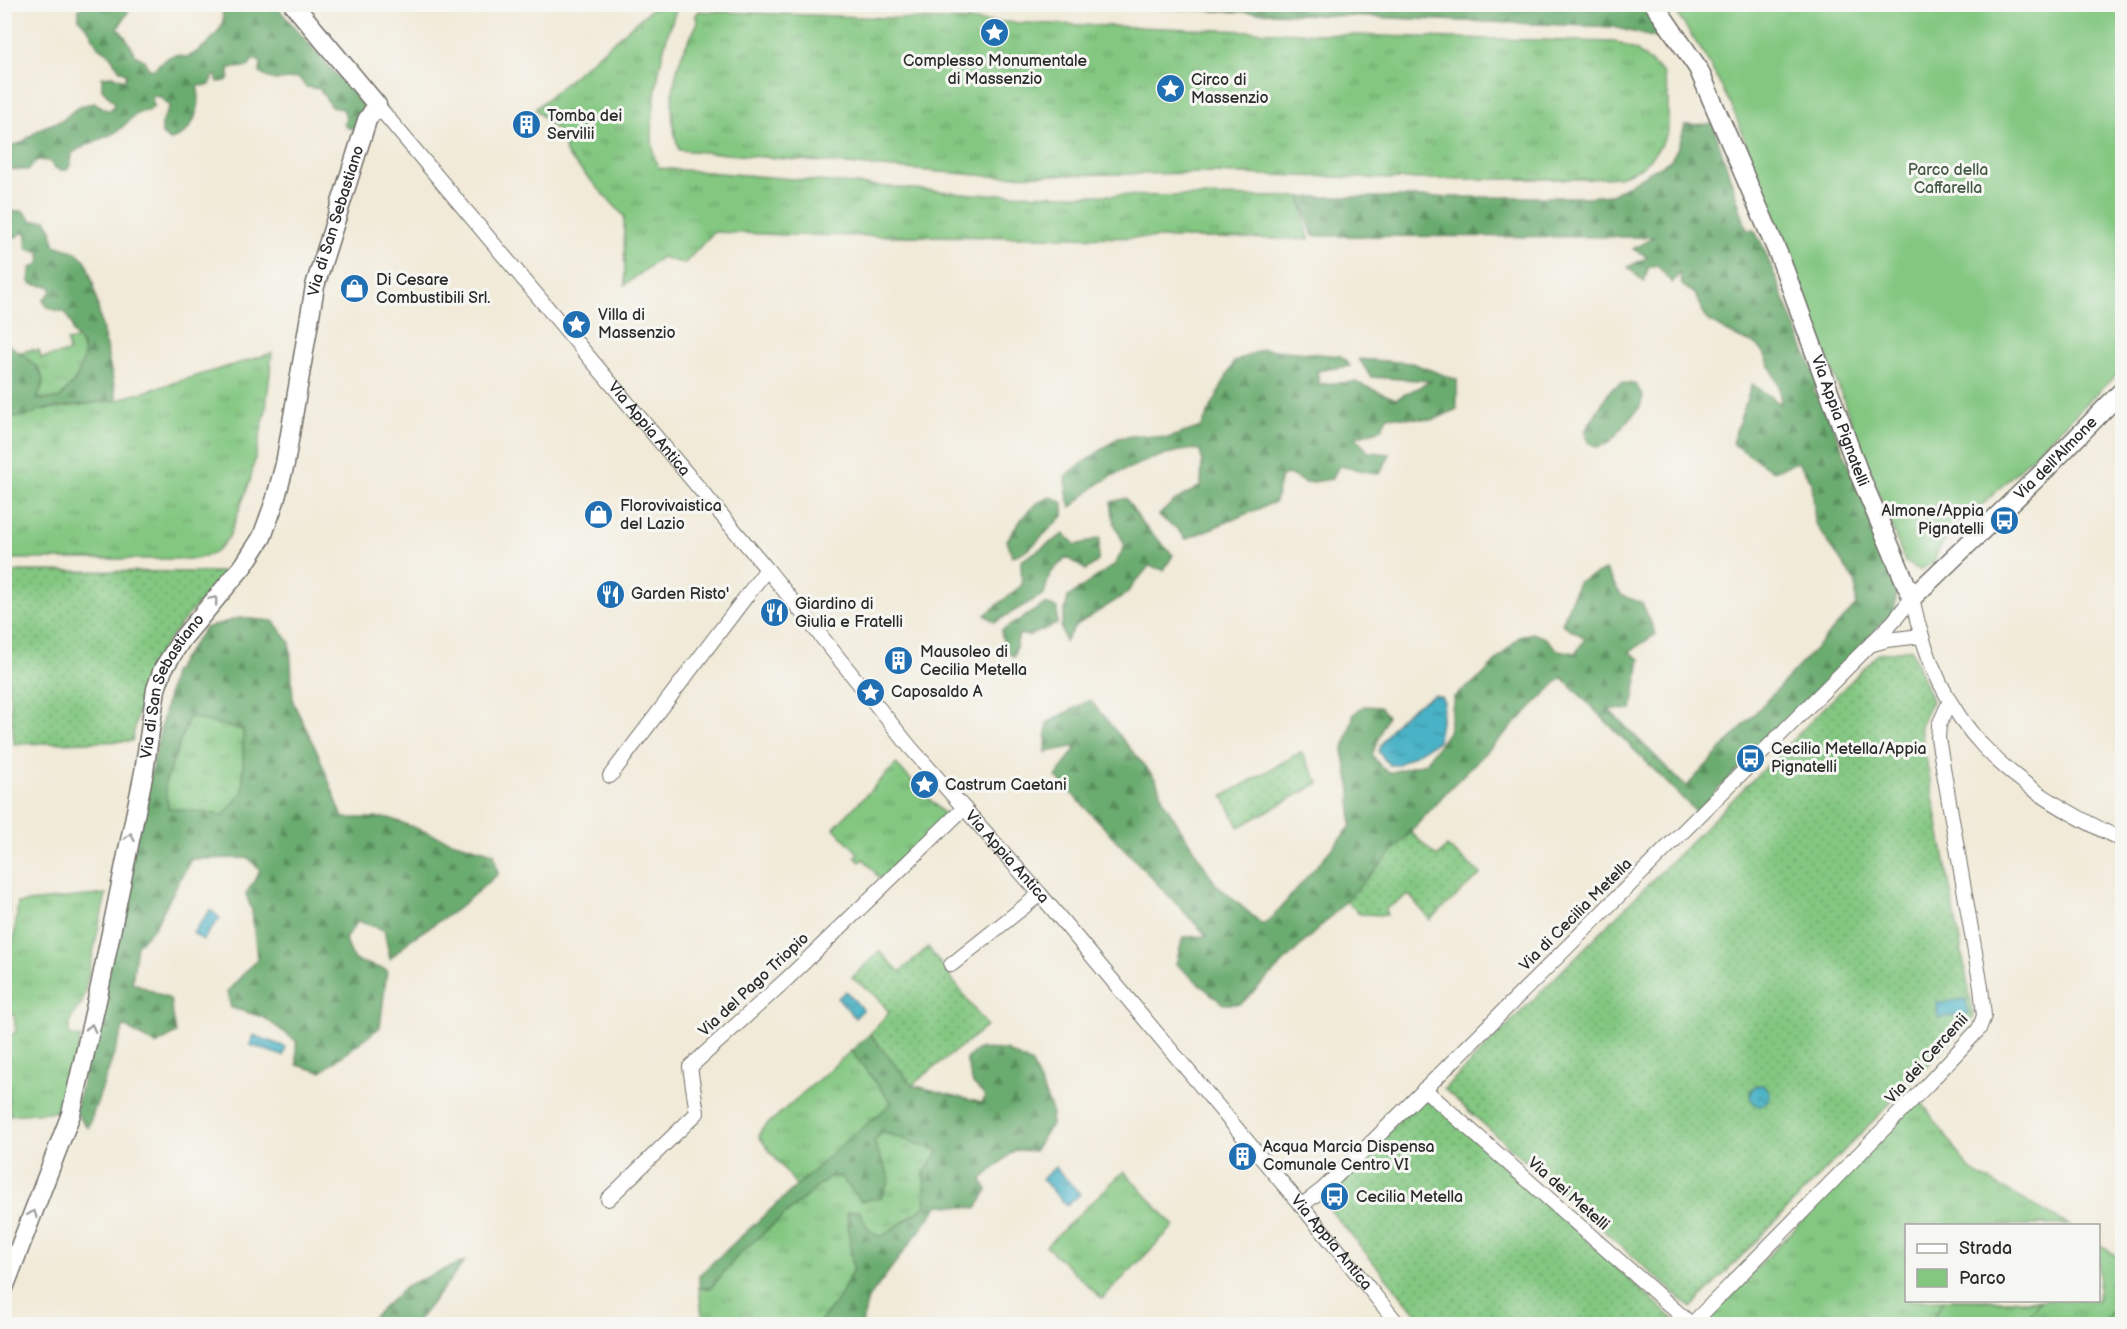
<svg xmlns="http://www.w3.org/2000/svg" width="2127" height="1329" viewBox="0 0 2127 1329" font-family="'Balsamiq Sans',sans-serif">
	<defs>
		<pattern id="grass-tufts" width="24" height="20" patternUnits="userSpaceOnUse" patternTransform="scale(1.5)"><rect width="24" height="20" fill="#83c781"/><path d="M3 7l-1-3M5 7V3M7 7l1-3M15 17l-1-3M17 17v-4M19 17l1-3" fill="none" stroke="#6ba26a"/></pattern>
		<pattern id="forest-firs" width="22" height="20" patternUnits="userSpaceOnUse" patternTransform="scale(1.5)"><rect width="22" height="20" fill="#6aac6f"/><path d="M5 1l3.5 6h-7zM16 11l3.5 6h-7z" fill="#578c5b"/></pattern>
		<pattern id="garden-dots" width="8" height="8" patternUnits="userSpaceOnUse" patternTransform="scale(1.5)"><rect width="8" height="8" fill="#83c781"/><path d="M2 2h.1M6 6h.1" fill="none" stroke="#6ba26a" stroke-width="1.8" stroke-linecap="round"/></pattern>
		<pattern id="water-ripples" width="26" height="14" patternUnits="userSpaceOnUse" patternTransform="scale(1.5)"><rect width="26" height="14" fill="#48b2c6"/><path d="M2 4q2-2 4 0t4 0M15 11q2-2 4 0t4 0" fill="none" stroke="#3c91a1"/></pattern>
	</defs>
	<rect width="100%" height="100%" fill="#f6f6f2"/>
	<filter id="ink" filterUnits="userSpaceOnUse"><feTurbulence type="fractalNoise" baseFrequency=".0167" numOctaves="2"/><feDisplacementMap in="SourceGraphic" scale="12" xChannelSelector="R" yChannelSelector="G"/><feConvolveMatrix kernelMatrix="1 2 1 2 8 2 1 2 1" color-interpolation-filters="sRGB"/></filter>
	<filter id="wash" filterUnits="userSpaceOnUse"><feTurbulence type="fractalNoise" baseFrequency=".008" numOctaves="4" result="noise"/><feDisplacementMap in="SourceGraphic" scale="24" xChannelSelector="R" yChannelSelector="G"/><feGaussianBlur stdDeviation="1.35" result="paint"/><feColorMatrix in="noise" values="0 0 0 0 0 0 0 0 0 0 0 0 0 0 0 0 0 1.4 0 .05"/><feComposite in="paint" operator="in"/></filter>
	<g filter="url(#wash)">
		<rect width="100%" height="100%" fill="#f1ead8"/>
		<path fill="url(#grass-tufts)" stroke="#577956" stroke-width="1.5" d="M656 5H677C675 17 669 28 666 40 659 67 643 144 659 168L974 194 1300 197 1309 239 784 235 714 232 684 264 662 257 625 285 624 216 567 155 559 133 535 109Z
			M699 11 1382 36 1616 42 1637 51 1663 73 1668 94V132L1658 149 1642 167 1619 177 1589 179H1394L1207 173 989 176 679 150C669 119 670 88 681 57 685 45 693 34 698 22L695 16Z
			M78 339C94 360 73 384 59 399H38C38 393 41 390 42 384 44 372 28 360 20 352L33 349 34 351 39 350 41 358 69 352 67 341Z
			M272 353 266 409 250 481 229 537 216 552 196 559H5L4 413 33 414 39 410 117 400Z
			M189 717 243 730V792L224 815 168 808 165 784Z
			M896 764 947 817 880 879 864 859 860 862 855 857 858 853 834 828Z
			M106 894 82 1003C73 1012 68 1023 69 1035L81 1038 61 1111 10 1115 4 1035 16 1033 14 1014 5 1015 4 958 14 939 18 903Z
			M851 1051 893 1103 797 1186 759 1137 761 1130Z
			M1920 1100 1970 1170 2069 1225 1906 1226V1300H2098L2099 1244 2122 1260V1302L2102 1324H1705L1703 1323Z
			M882 1132 939 1151 924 1173 926 1206 881 1237 869 1231 859 1211 847 1212 853 1269 840 1297 818 1324H703L699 1288H711L740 1253 829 1177 840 1176 861 1201 889 1179 874 1142Z
			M1124 1171 1174 1226 1102 1299 1046 1246Z"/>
		<path fill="url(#forest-firs)" stroke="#4a6c4d" stroke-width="1.5" fill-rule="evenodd" d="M86 5H127L128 12 118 28 128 41 136 56 144 60 148 68 153 70C159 64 167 56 176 55 182 55 184 59 190 56 200 51 216 37 221 27 225 21 222 11 221 5H275L366 109 357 127 353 129 346 127 344 124 346 117 343 109 331 107 320 89 306 87 299 78C284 79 273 84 260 73L261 62 253 59 248 67 229 68V78L226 81 218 82 216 76H213L210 85 197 86C203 105 193 136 170 140L162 134V122L170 106 160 97 154 96 152 99 154 106 148 111C130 112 127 128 112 134 98 140 85 145 72 153L71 164 67 170C57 170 55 169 49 161L37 160 28 170 5 169 4 145 8 147 21 143 41 128 63 120 75 109 84 105 95 103 109 111 114 106V102L102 89V77L113 76 125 80 127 74 120 70 107 52 98 47 89 30 79 19V9Z
			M1075 5H1639L1672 42 1613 27Z
			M1713 124 1747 230H1754L1762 244 1819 386 1813 390 1824 406 1897 577 1895 610 1696 812 1562 677 1450 788 1365 883 1241 1004H1223L1176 964 1183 937 1207 936 1056 777 1077 746 1046 752 1047 723 1090 700 1156 780 1165 804 1215 883 1262 924 1271 919 1351 826V790L1343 751 1354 714 1364 706 1380 707 1387 716 1372 755 1381 767 1389 773 1425 763 1448 732 1454 697 1481 677 1519 637 1532 633 1545 638 1558 650 1576 653 1585 638 1562 624 1578 582 1605 570 1621 595 1642 603 1656 634 1629 652 1640 659 1632 710 1608 709 1686 787 1856 605V583L1815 523 1812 482 1798 462 1773 471 1732 443 1752 384 1781 404 1779 386 1765 355 1757 345 1739 338 1707 320 1695 294 1682 285 1680 273 1672 283 1657 265 1648 268 1644 282 1628 267 1648 257 1633 249 1654 237 1313 236 1300 197H1586L1611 195 1671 160 1680 143 1685 125Z
			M5 211H23L32 221 46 220 52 229 54 245 76 252 86 261 93 283 117 400 39 410C28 418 17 419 5 414L4 341C15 351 43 365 43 381 43 388 38 392 39 399H59L77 378 84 356 83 345 73 333 72 325 65 312C55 310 47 310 43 300L51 292V287L32 284 29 280 31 268 39 264 41 259 39 251 29 250C24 244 27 242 27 234L23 232C15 239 13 239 5 237Z
			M1263 349 1341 356 1350 366 1317 371 1319 384 1355 382 1396 399 1431 381 1371 377 1359 359 1412 363 1457 380V409L1434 420 1387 416 1382 429 1356 437 1368 452 1390 454 1380 474 1339 466 1332 479 1305 483 1289 474 1281 476 1275 502 1186 539 1176 528 1158 516 1174 501 1201 486 1202 460 1200 450C1177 446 1121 470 1100 483 1090 490 1080 500 1071 507L1067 494 1066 475 1118 438 1140 435 1168 438 1201 427 1234 362Z
			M1622 383 1635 384 1643 396 1640 407 1609 443 1597 447 1588 442 1585 431 1611 389Z
			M1052 497 1063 503V516L1029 549 1012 557 1007 540C1019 523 1031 501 1052 497Z
			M1126 498 1141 522 1173 555 1164 570 1149 566 1126 594 1075 626 1065 642 1061 627 1068 597 1115 564 1125 546 1114 523 1111 502Z
			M1064 534 1076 545 1100 538 1098 561 1086 570 1066 557 1050 574 1044 594 995 622 985 615 1022 585 1021 561Z
			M1045 604 1057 608V624L1028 636 1019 634 1014 657 1005 651 1001 631Z
			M239 618 273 621 290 642 293 702 318 753 343 818H389L448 840 494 853 498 874 456 910 411 939 390 959 384 930 358 921 345 939 354 960 387 970 380 1027 321 1072 297 1065 296 1041 263 1017 231 1008 227 992 257 959 252 911 246 894 260 871 249 858 191 859 154 928 137 945 132 982 170 999 176 1033 156 1045 124 1026 88 1128 75 1112 173 673 205 628ZM189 717 243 730V791L224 815 168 808 165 783Z
			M870 1034 912 1085 982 1103 985 1096 973 1084 966 1059 978 1049 1006 1050 1032 1064 1052 1111 1051 1125 1034 1151 1015 1150 982 1179 987 1191 977 1208 939 1205 868 1299 862 1324H818L840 1297 853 1269 847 1212 859 1211 869 1230 881 1237 926 1206 924 1173 939 1151 882 1132 874 1142 890 1179 881 1198 861 1201 840 1176 829 1177 740 1253 711 1288H699V1275L837 1149 892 1103 851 1051Z
			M465 1261 415 1324H366L408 1285Z"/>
		<path fill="#83c781" stroke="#577956" stroke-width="1.5" d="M1671 5H2122V369L1939 547 1934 562 1920 570 1905 562 1733 109 1704 54Z
			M1943 1301V1300L2040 1301 2024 1324H1949L1934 1315Z"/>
		<path fill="url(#garden-dots)" stroke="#577956" stroke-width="1.5" d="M22 571 224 572 221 578C199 604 172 630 155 661 141 684 138 715 132 741L14 744 4 634 5 584 12 572Z
			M1911 649 1932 701 1920 726 1974 1017 1691 1308 1444 1089 1878 654Z
			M1301 752 1319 783 1239 827 1223 796Z
			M4 768 8 914 5 928H4Z
			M1411 832 1437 857 1447 846 1481 874 1430 920 1409 895 1385 909 1387 915 1360 914 1346 901Z
			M928 947 987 1026 912 1085 870 1034 889 1012 878 998 852 978 879 951 900 972Z
			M1425 1095 1679 1324H1425L1320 1198Z
			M2122 1302V1324H2102Z"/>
		<path fill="url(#water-ripples)" stroke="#3a6e78" stroke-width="1.5" d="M1434 695 1441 697 1444 702 1438 741 1397 765H1389L1378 751C1392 722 1406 710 1434 695Z
			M210 910 220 918 203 940 193 933Z
			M846 991 863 1010 855 1018 838 998Z
			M1966 999 1968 1014 1938 1018 1937 1003Z
			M253 1035 286 1047 283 1056 250 1045Z
			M1750 1095a10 10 0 1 1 20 0a10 10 0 1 1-20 0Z
			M1055 1167 1080 1194 1067 1206 1042 1179Z"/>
	</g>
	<g filter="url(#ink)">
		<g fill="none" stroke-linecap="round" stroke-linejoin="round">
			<defs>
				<g id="minor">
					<path id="s1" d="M377 105 767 569 910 747 1040 894 1325 1234 1398 1324"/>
					<path d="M1912 598C1940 730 2006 783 2122 840"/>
					<path d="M1873 644 1887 640 1921 636"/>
					<path d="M610 776 767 569"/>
					<path d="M951 965 1040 894"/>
					<path d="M1424 1089 1691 1324"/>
					<path d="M608 1199 697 1113 690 1067 788 978 964 808"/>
					<path d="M1301 1206 1323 1189 1376 1138 1893 622 1912 598"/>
					<path d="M1692 1324 1928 1084 1979 1029 1984 1016 1981 987 1938 738 1939 725 1949 703"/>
				</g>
				<g id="major">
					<path id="s2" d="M1654 4 1698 68 1781 260 1860 476 1912 598 2045 470 2122 391"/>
					<path id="s3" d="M4 1288 71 1114 98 996 144 772 156 689 163 669 182 639 244 565 262 537 275 501 285 464 315 286 367 120 377 105 293 4"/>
				</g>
			</defs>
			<use href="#minor" stroke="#706e68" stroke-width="16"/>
			<use href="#major" stroke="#706e68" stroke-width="21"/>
			<use href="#minor" stroke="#fff" stroke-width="14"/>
			<use href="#major" stroke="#fff" stroke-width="18"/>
		</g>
		<defs><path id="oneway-chevron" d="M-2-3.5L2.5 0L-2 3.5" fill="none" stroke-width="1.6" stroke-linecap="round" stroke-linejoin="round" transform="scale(1.5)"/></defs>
		<g stroke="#a0a0a0">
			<use href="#oneway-chevron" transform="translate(214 600) rotate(-50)"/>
			<use href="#oneway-chevron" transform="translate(130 837) rotate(-78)"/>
			<use href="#oneway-chevron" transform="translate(91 1028) rotate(-77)"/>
			<use href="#oneway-chevron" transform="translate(33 1214) rotate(-69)"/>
		</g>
	</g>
	<defs>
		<symbol id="sight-disc" viewBox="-11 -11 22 22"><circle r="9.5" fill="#1f6fb2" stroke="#f6f6f2"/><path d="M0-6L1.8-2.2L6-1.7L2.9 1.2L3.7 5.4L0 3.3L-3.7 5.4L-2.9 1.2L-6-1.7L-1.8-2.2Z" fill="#fff"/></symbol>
		<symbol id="building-disc" viewBox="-11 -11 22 22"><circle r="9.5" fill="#1f6fb2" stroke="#f6f6f2"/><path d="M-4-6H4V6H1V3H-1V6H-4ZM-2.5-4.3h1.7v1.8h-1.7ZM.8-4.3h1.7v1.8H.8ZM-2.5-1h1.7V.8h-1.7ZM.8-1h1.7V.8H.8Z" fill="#fff"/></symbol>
		<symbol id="shop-disc" viewBox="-11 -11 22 22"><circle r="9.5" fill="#1f6fb2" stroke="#f6f6f2"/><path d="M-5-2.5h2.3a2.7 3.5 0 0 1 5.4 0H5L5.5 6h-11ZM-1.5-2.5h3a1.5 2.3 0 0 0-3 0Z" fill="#fff"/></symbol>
		<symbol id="bus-disc" viewBox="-11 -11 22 22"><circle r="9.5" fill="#1f6fb2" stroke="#f6f6f2"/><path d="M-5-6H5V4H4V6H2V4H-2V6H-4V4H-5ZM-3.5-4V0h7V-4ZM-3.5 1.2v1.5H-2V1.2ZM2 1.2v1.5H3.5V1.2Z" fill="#fff"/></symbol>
		<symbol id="restaurant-disc" viewBox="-11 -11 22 22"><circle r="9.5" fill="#1f6fb2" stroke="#f6f6f2"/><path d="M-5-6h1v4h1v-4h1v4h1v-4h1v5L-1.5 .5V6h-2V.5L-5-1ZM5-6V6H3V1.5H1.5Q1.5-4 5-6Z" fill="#fff"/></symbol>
	</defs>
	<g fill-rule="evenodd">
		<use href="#sight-disc" x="978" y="16" width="33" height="33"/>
		<use href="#sight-disc" x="1154" y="72" width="33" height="33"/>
		<use href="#building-disc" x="510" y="108" width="33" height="33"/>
		<use href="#shop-disc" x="338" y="272" width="33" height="33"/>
		<use href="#sight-disc" x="560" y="308" width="33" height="33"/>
		<use href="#shop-disc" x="582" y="498" width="33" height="33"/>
		<use href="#bus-disc" x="1988" y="504" width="33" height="33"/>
		<use href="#restaurant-disc" x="594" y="578" width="33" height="33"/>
		<use href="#restaurant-disc" x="758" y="596" width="33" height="33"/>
		<use href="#building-disc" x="882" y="644" width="33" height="33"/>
		<use href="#sight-disc" x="854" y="676" width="33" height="33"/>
		<use href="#bus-disc" x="1734" y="742" width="33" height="33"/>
		<use href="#sight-disc" x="908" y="768" width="33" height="33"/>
		<use href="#building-disc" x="1226" y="1140" width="33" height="33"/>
		<use href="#bus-disc" x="1318" y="1180" width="33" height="33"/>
	</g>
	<g text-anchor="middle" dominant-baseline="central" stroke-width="6" stroke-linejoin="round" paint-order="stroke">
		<g font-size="16" fill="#2b2b2b" stroke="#f6f6f2" text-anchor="start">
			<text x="995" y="61" text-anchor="middle">Complesso Monumentale<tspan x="995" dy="18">di Massenzio</tspan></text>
			<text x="1191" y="80">Circo di<tspan x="1191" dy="18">Massenzio</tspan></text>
			<text x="547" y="116">Tomba dei<tspan x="547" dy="18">Servilii</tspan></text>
			<text x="376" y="280">Di Cesare<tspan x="376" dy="18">Combustibili Srl.</tspan></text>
			<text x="598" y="315">Villa di<tspan x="598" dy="18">Massenzio</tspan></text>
			<text x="620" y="506">Florovivaistica<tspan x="620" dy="18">del Lazio</tspan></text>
			<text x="1984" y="511" text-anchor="end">Almone/Appia<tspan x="1984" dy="18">Pignatelli</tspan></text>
			<text x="631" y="594">Garden Risto'</text>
			<text x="795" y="604">Giardino di<tspan x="795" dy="18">Giulia e Fratelli</tspan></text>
			<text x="920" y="652">Mausoleo di<tspan x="920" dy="18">Cecilia Metella</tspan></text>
			<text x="891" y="692">Caposaldo A</text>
			<text x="1771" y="749">Cecilia Metella/Appia<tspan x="1771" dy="18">Pignatelli</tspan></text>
			<text x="945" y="785">Castrum Caetani</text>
			<text x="1263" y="1147">Acqua Marcia Dispensa<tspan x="1263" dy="18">Comunale Centro VI</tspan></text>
			<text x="1356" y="1197">Cecilia Metella</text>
		</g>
		<g font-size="16" fill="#455a45" stroke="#f6f6f2">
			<text x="1948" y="170">Parco della<tspan x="1948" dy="18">Caffarella</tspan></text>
		</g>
		<g font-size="16" fill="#2b2b2b" stroke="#f6f6f2">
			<text stroke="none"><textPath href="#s3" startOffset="1132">Via di San Sebastiano</textPath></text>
			<text stroke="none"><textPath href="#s2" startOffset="458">Via Appia Pignatelli</textPath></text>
			<text stroke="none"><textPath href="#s1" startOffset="423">Via Appia Antica</textPath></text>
			<text stroke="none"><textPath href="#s2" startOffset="850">Via dell'Almone</textPath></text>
			<text stroke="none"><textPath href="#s3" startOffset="628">Via di San Sebastiano</textPath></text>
			<text stroke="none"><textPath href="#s1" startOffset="981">Via Appia Antica</textPath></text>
			<text transform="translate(1576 915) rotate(-45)">Via di Cecilia Metella</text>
			<text transform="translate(754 985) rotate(-43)">Via del Pago Triopio</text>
			<text transform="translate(1927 1059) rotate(-48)">Via dei Cercenii</text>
			<text transform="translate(1568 1194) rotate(41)">Via dei Metelli</text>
			<text stroke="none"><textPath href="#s1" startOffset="1485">Via Appia Antica</textPath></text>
		</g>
	</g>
	<rect width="2127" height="1329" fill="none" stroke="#f6f6f2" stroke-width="24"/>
	<rect x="1905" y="1224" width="195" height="78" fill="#f6f6f2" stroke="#a5a5a2" stroke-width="1.5"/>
	<rect x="1917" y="1244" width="30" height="9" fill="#ffffff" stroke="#a5a5a2" stroke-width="1.5"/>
	<text x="1959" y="1254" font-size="18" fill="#2b2b2b">Strada</text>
	<rect x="1917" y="1269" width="30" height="18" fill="#83c781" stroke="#a5a5a2" stroke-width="1.5"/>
	<text x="1959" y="1284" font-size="18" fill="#2b2b2b">Parco</text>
</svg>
